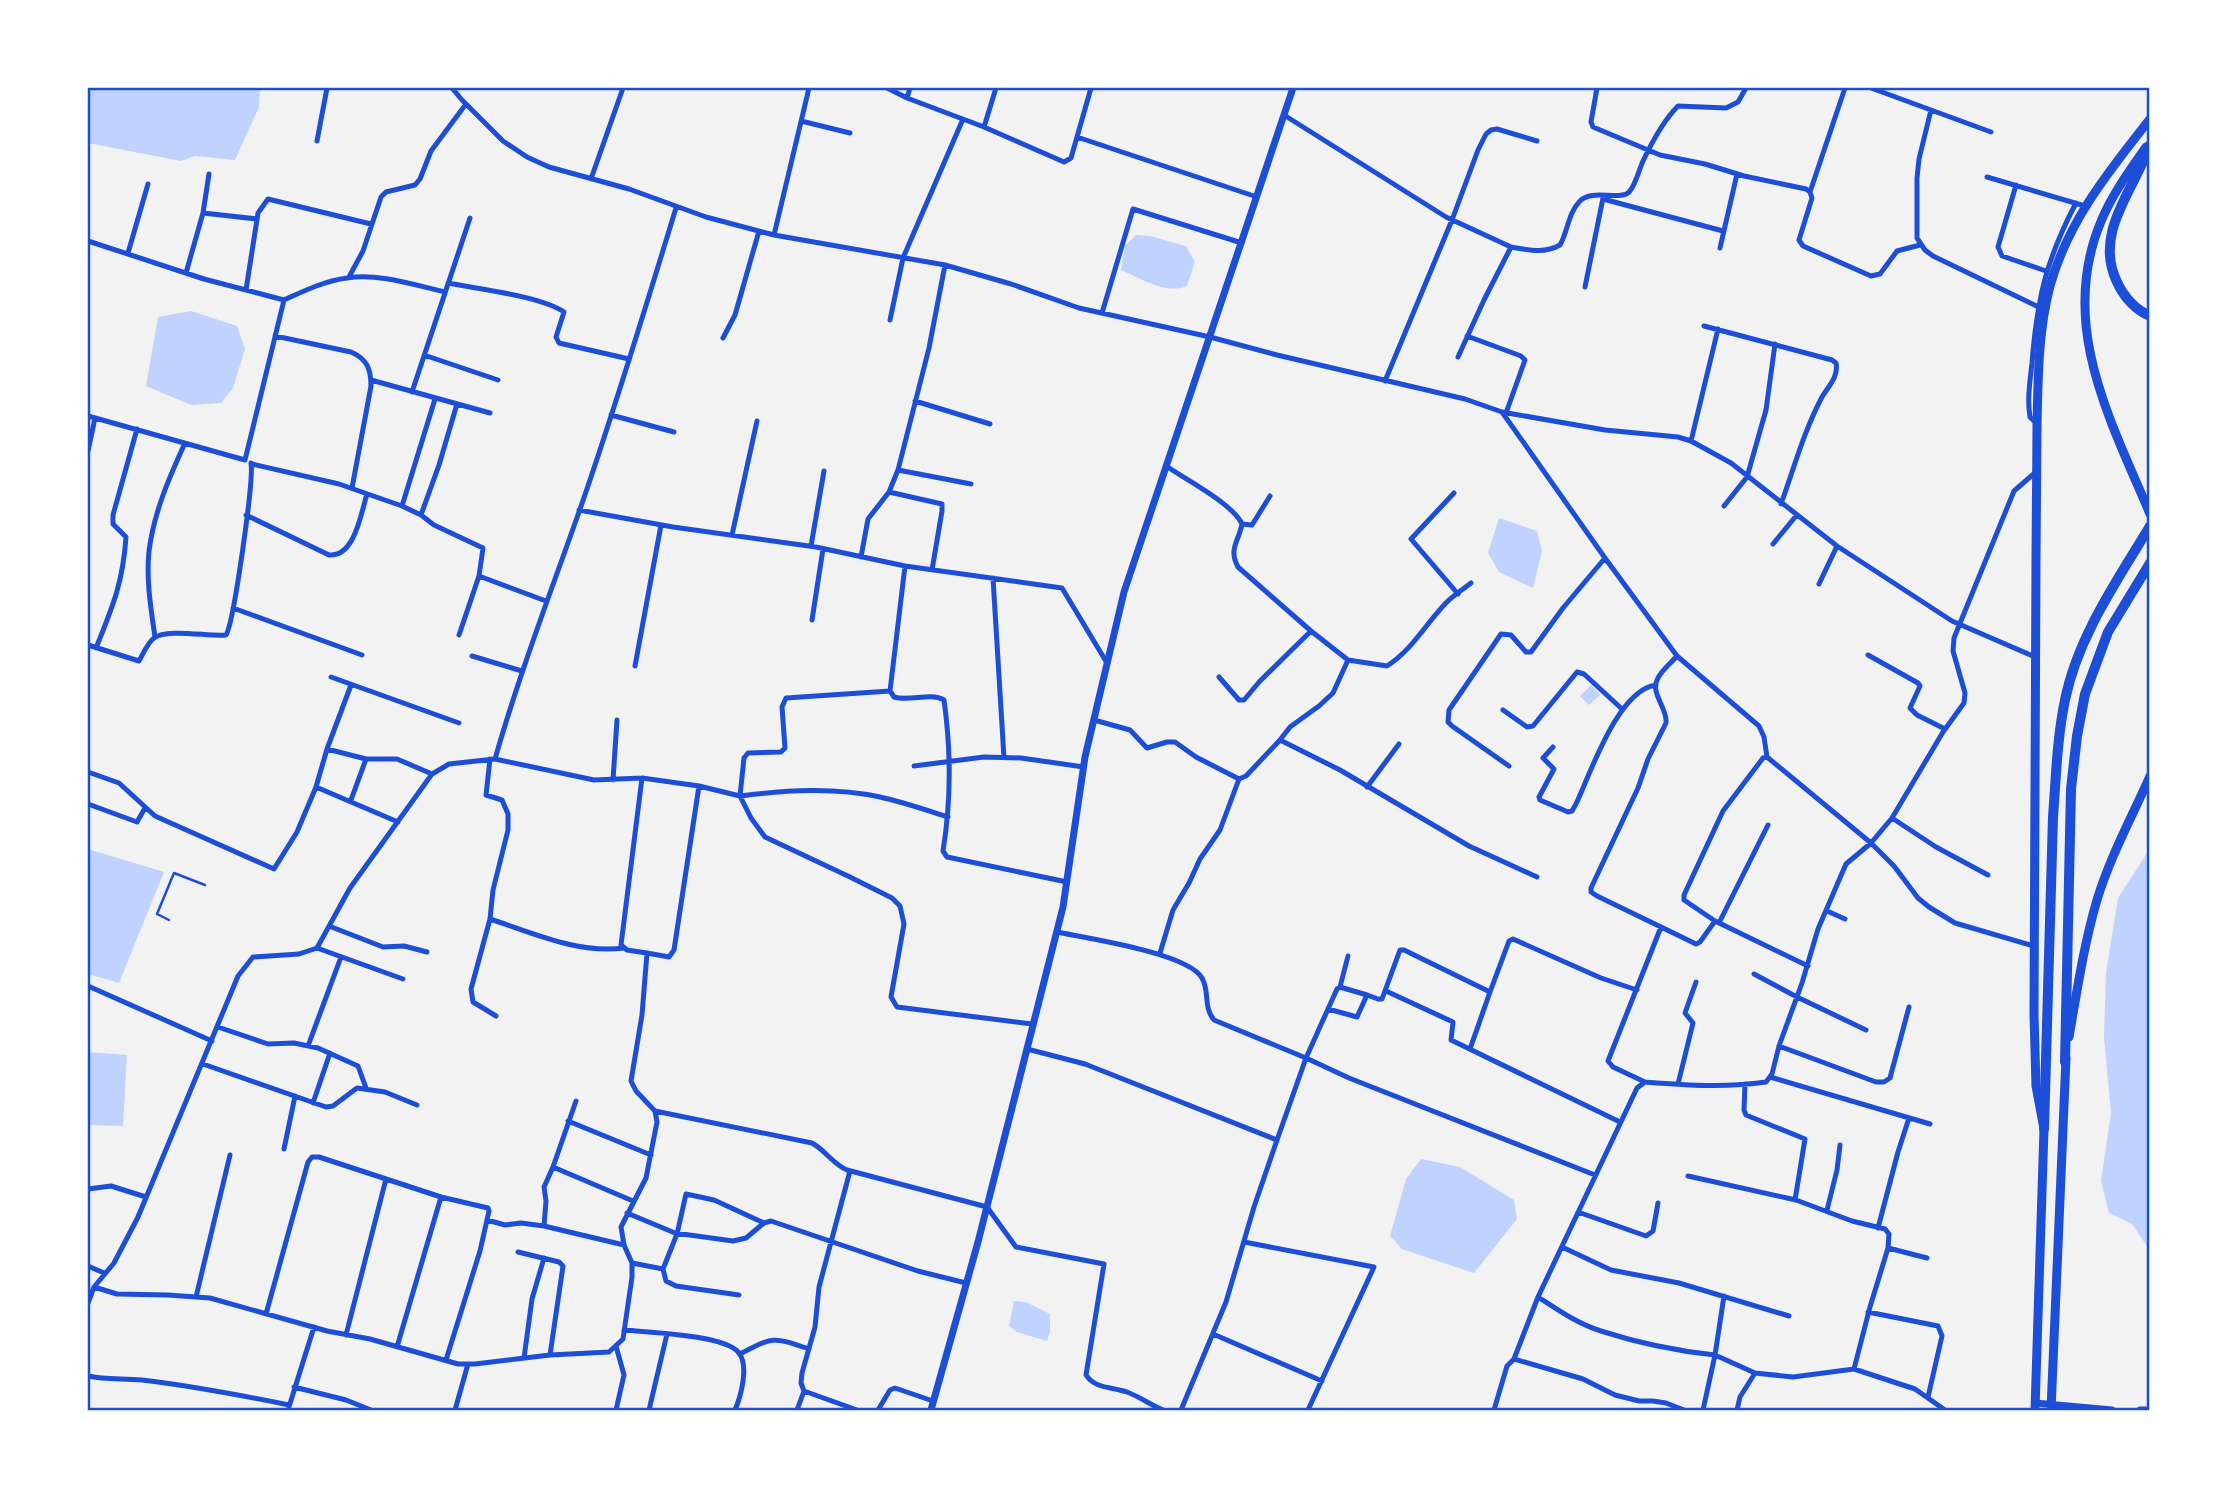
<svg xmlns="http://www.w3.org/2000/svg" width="2237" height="1498" viewBox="0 0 2237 1498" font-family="'Sofia Sans Condensed',sans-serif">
	<rect width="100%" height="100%" fill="#f2f2f2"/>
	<path fill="#bfd3fe" d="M88 88H260L259 107 235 160 195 156 181 161 88 143Z
		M1136 235 1150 236 1186 246 1195 262 1187 286C1166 295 1140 278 1121 270L1125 246Z
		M191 311 237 326 245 349 233 388 221 403 191 405 146 386 158 317Z
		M1499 518 1537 531 1542 551 1533 588 1499 572 1488 553Z
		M1591 685 1600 695 1589 705 1580 696Z
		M88 849 164 872 119 983 88 974Z
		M2149 850V1249L2132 1224 2109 1213 2101 1181 2111 1113 2104 1037 2106 973 2118 898Z
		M88 1052 127 1055 123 1126 88 1125Z
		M1421 1159 1460 1167 1514 1200 1517 1219 1474 1273 1402 1249 1390 1236 1406 1179Z
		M1014 1301 1026 1302 1050 1314V1332L1047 1341 1017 1332 1009 1326Z"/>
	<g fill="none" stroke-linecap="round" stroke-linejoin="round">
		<path stroke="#1d4ed8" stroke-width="2.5" d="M169 920 157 914 174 873 205 885"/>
		<path stroke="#1d4ed8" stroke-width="5" d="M452 88 462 100 503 141 527 157 549 167 629 189 706 217 774 235 945 265 1011 284 1079 308 1210 337 1277 355 1465 399 1502 412 1605 430 1678 437 1691 441 1731 463 1837 546 1952 621 2035 657
			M887 88 907 98 910 88
			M996 88 984 127 1064 162 1071 158 1091 88
			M1597 88 1591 122 1593 127 1660 155 1705 164 1744 176 1806 189 1810 192 1812 198 1799 240 1803 246 1871 276 1880 274 1897 251 1920 245
			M1871 88 1991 132
			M907 98 984 127
			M1931 110 1919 159 1917 178V238L1925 250 1933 256 2045 310
			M1284 115 1446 217 1511 247
			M801 121 850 133
			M1077 137 1257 197
			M317 141 327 88
			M1987 177 2085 206
			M591 179 623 88
			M2016 185 1998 247 2002 256 2046 271
			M1810 192 1845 88
			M1603 199 1723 231
			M203 213 257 219
			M774 235 809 88
			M88 241 204 279 284 300 245 460 88 416
			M1720 248 1737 174
			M128 253 148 184
			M186 273 203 213 209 174
			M349 277 363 251 381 197 386 192 415 185 420 179 431 151 466 104
			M448 283C477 289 541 296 564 312L556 337 559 343 629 359
			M1585 287 1603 198
			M246 290 258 213 268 199 371 224
			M284 300C304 291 324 281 347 278 379 273 414 285 445 292
			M1102 313 1133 209 1242 243
			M890 320 903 258 963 119
			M1704 326 1832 360 1836 363C1839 376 1828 387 1822 397 1804 431 1794 468 1781 504
			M275 336 351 352C367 359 371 369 371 386L352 488
			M1467 336 1521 356 1525 360 1506 413
			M723 338 735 315 759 231
			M424 355 498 380
			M1458 357 1484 300 1511 247C1529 250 1544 254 1560 245 1568 231 1568 213 1580 201 1592 188 1622 202 1630 191 1636 183 1639 170 1643 161 1652 142 1664 120 1678 106L1726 108 1738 102 1746 88
			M371 380 490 413
			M1385 381 1452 220 1478 150 1486 134 1491 130 1497 129 1537 141
			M412 392 470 218
			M915 401 990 424
			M1502 412 1605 558 1677 656 1759 726 1764 737 1767 757
			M611 415 674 432
			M2036 423 2030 417C2027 399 2030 381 2032 363 2037 299 2046 260 2076 203
			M1691 441 1718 329
			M88 451 95 418
			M252 464 339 484 402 506 421 515 434 525 483 548 479 576 546 601
			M1166 466C1185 479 1233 504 1242 524 1239 541 1228 549 1238 567L1311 631 1348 660 1387 666C1412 650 1425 625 1445 604 1452 596 1462 590 1471 583
			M898 470 971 484
			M889 492 942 504V511L932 570
			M1454 493 1411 539 1458 594
			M402 506 435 399
			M1724 506 1747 477 1766 410 1775 344
			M579 510 673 527 816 547 905 566 1062 588 1107 663
			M246 515 329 555C355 557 361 513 367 494
			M421 515 439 465 457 404
			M1242 524 1252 525 1270 496
			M732 535 757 421
			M1773 544 1796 516
			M811 546 824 471
			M861 557 868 519 889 492 898 470 929 348 945 265
			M905 566 890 691 894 697C910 702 930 692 944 700 951 750 951 802 943 851L947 857 1067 882
			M993 578 1004 758
			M1819 584 1837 546
			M233 608 362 655
			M812 620 823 549
			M459 635 479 576
			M155 637C151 609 146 580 149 551 154 512 169 478 185 443
			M88 645 139 661C143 654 148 642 154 638 167 628 210 637 226 635 234 622 254 479 251 463
			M96 648C113 606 123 582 126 537L113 524V515L137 429
			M1868 655 1918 683 1920 686 1910 708 1917 715 1945 729
			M472 656 522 671
			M635 666 661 525
			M331 677 459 723
			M1219 677 1239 700H1244L1260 681 1311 631
			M890 691 786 698 782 707 785 748 781 752 748 753 744 758 740 796C787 790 834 787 880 797 903 802 926 810 948 817
			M1503 710 1527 727 1533 726 1577 672 1584 674 1622 709
			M1094 720 1130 730 1147 748 1167 742H1175L1196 757 1239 779
			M1280 740 1340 770 1469 846 1537 877
			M1553 747 1543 758 1554 769 1539 797 1540 800 1568 812 1572 811 1576 804C1591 772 1618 690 1656 685
			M327 749 366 759H397L432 774
			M490 759 486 795 502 800 508 814V830L493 890 490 919C533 933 578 954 624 948
			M495 759 594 780 642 778 699 786 740 796 751 818 765 837 850 877 892 898 900 906 904 924 891 997 897 1007 1032 1024
			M914 766 984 757 1021 758 1084 767
			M1509 766 1452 726 1448 722 1449 710 1501 634 1511 635 1526 652H1531L1563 608 1605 558
			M88 772 119 783 155 816 274 869 297 832 316 787 398 822
			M642 778 621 945 627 950 647 953
			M613 780 617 720
			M316 787 327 749 351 685
			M1367 787 1399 744
			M351 800 366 759
			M88 804 137 822 145 808
			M1892 818 1936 847 1988 875
			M1827 911 1845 919
			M490 919 471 989 473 1002 496 1016
			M1719 923 1768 825
			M329 926 383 947 404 946 427 952
			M1661 927 1597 896 1591 892V888L1638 788 1648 759 1666 723C1668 708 1649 693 1658 678 1662 670 1671 663 1677 656
			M1057 932C1086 938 1188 953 1202 978 1210 992 1203 1007 1214 1020L1306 1058 1277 1140
			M317 948 403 979
			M1160 953 1173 910 1189 883 1200 859 1220 830 1239 779 1246 776 1280 740 1290 727 1319 706 1333 693 1348 660
			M1808 966 1715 921 1684 900V895L1723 811 1763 758 1767 757 1871 843 1894 866 1918 898 1929 907 1955 923 2034 946
			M1754 974 1797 997 1866 1030
			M88 986 212 1041
			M1340 987 1348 956
			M1386 991 1453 1022 1451 1040 1620 1122
			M1490 992 1509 941 1513 939 1601 978 1637 990
			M1328 1009 1337 989 1340 987 1367 995
			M218 1027 268 1044 294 1043 318 1048 358 1066 366 1088
			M308 1046 341 957
			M1779 1046 1876 1082H1884L1890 1078 1909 1007
			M1027 1049 1085 1064 1277 1140 1254 1207 1226 1302 1181 1410
			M1470 1049 1490 992 1404 950H1400L1382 999H1378L1367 995 1357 1017 1328 1009 1306 1058 1349 1078 1595 1175
			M203 1064 326 1107 333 1106 357 1088 385 1092 417 1105
			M1770 1077 1930 1124
			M1645 1082 1613 1067 1608 1061 1661 927 1696 944 1700 942 1715 921
			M1678 1084 1693 1023 1685 1013 1696 982
			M1745 1084 1744 1110 1746 1115 1805 1139 1795 1200
			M576 1101 553 1167 633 1201
			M313 1103 330 1053
			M655 1111 812 1143C825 1150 833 1164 847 1170L987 1207 1016 1247 1104 1264 1086 1375C1095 1389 1113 1387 1127 1392 1140 1397 1151 1405 1163 1410
			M568 1121 651 1155
			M284 1149 295 1096
			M850 1171 819 1287 815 1327 802 1373 801 1383 804 1391 857 1410
			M1688 1176 1796 1200 1852 1221 1885 1229 1889 1234 1888 1248 1927 1258
			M88 1189 111 1186 146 1197
			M1827 1210 1837 1170 1840 1145
			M1578 1212 1646 1236 1653 1231 1658 1203
			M627 1213 675 1233 733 1241 746 1238 764 1223 771 1221 918 1271 966 1283
			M487 1220 505 1225 521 1223 544 1226 624 1245
			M544 1226 546 1201 544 1187 553 1167
			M1878 1228 1898 1152 1909 1118
			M1244 1242 1374 1267 1308 1410
			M1562 1247 1611 1270 1679 1283 1789 1316
			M518 1252 559 1262 563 1266 550 1355
			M632 1263 663 1269
			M88 1266 104 1273
			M94 1287 117 1294 168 1295 210 1298 327 1331 370 1339 458 1364H475L550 1355 609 1352 623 1339 632 1277V1263L624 1245 621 1227 646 1178 657 1122 655 1111 636 1091 631 1081 642 1015 647 953 669 957 674 950 699 786
			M739 1295 676 1286 666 1281 663 1269 677 1234 686 1194 714 1200 764 1223
			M1724 1296 1715 1355 1755 1373 1793 1377 1854 1369 1915 1389 1945 1410
			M196 1297 230 1155
			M1538 1297C1558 1310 1578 1324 1601 1331 1638 1343 1677 1351 1715 1355L1703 1410
			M88 1303 94 1287 114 1263 138 1217 238 976 253 957 299 954 317 948 350 888 432 774 449 764 495 759C519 675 550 594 579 512 614 412 645 309 676 208
			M1868 1312 1938 1326 1942 1336 1928 1397
			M266 1314 308 1162 312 1157H319L441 1197 488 1208 489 1211 480 1251 446 1360
			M624 1330C646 1332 727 1335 739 1353 749 1366 741 1396 735 1410
			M1213 1334 1322 1381
			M346 1335 386 1179
			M397 1347 441 1197
			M740 1354C774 1336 773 1337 809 1349
			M524 1358 532 1299 544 1258
			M1514 1359 1583 1379 1615 1395 1639 1401H1653L1666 1403 1684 1410
			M1854 1369 1870 1307 1888 1248
			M88 1376C106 1380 124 1378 142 1380 192 1386 240 1395 289 1405
			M294 1387 346 1400 371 1410
			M288 1410 314 1327
			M455 1410 468 1364
			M616 1410 624 1375 616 1346
			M649 1410 667 1334
			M797 1410 804 1391
			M878 1410 890 1390 895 1388 933 1401
			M1494 1410 1507 1366 1514 1359 1538 1297 1637 1088 1645 1082C1686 1085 1725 1088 1766 1082L1772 1074 1779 1046 1802 983 1818 929 1846 864 1871 843 1892 818 1943 732 1964 703 1965 693 1953 651 1954 638 2014 491 2037 471
			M1737 1410 1740 1397 1755 1373"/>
		<path stroke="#1d4ed8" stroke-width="7" d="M2035 1403 2112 1410
			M931 1410 978 1242 1063 907 1085 757 1124 592 1293 88
			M2140 1410H2150"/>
		<path stroke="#1d4ed8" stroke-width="9" d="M2146 147C2130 170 2113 193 2102 219 2057 323 2110 419 2150 514
			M2069 1037C2077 991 2084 944 2097 900 2110 857 2132 817 2150 776
			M2035 1410 2044 1129 2036 1086 2034 1014C2034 862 2036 711 2036 559 2036 515 2037 471 2037 427 2038 381 2038 331 2050 286 2068 221 2109 171 2150 119
			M2051 1410 2066 1058"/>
		<path stroke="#1d4ed8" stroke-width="10" d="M2150 145C2135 189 2093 232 2117 282 2124 297 2134 309 2150 316
			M2065 1062 2071 789 2077 736 2085 694 2108 632 2150 563
			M2044 1129 2053 817C2056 778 2057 738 2065 700 2078 636 2117 581 2150 526"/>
	</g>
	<rect width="2237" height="1498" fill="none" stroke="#ffffff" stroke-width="178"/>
	<rect x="89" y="89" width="2059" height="1320" fill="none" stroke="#1d4ed8" stroke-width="2.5"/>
</svg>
